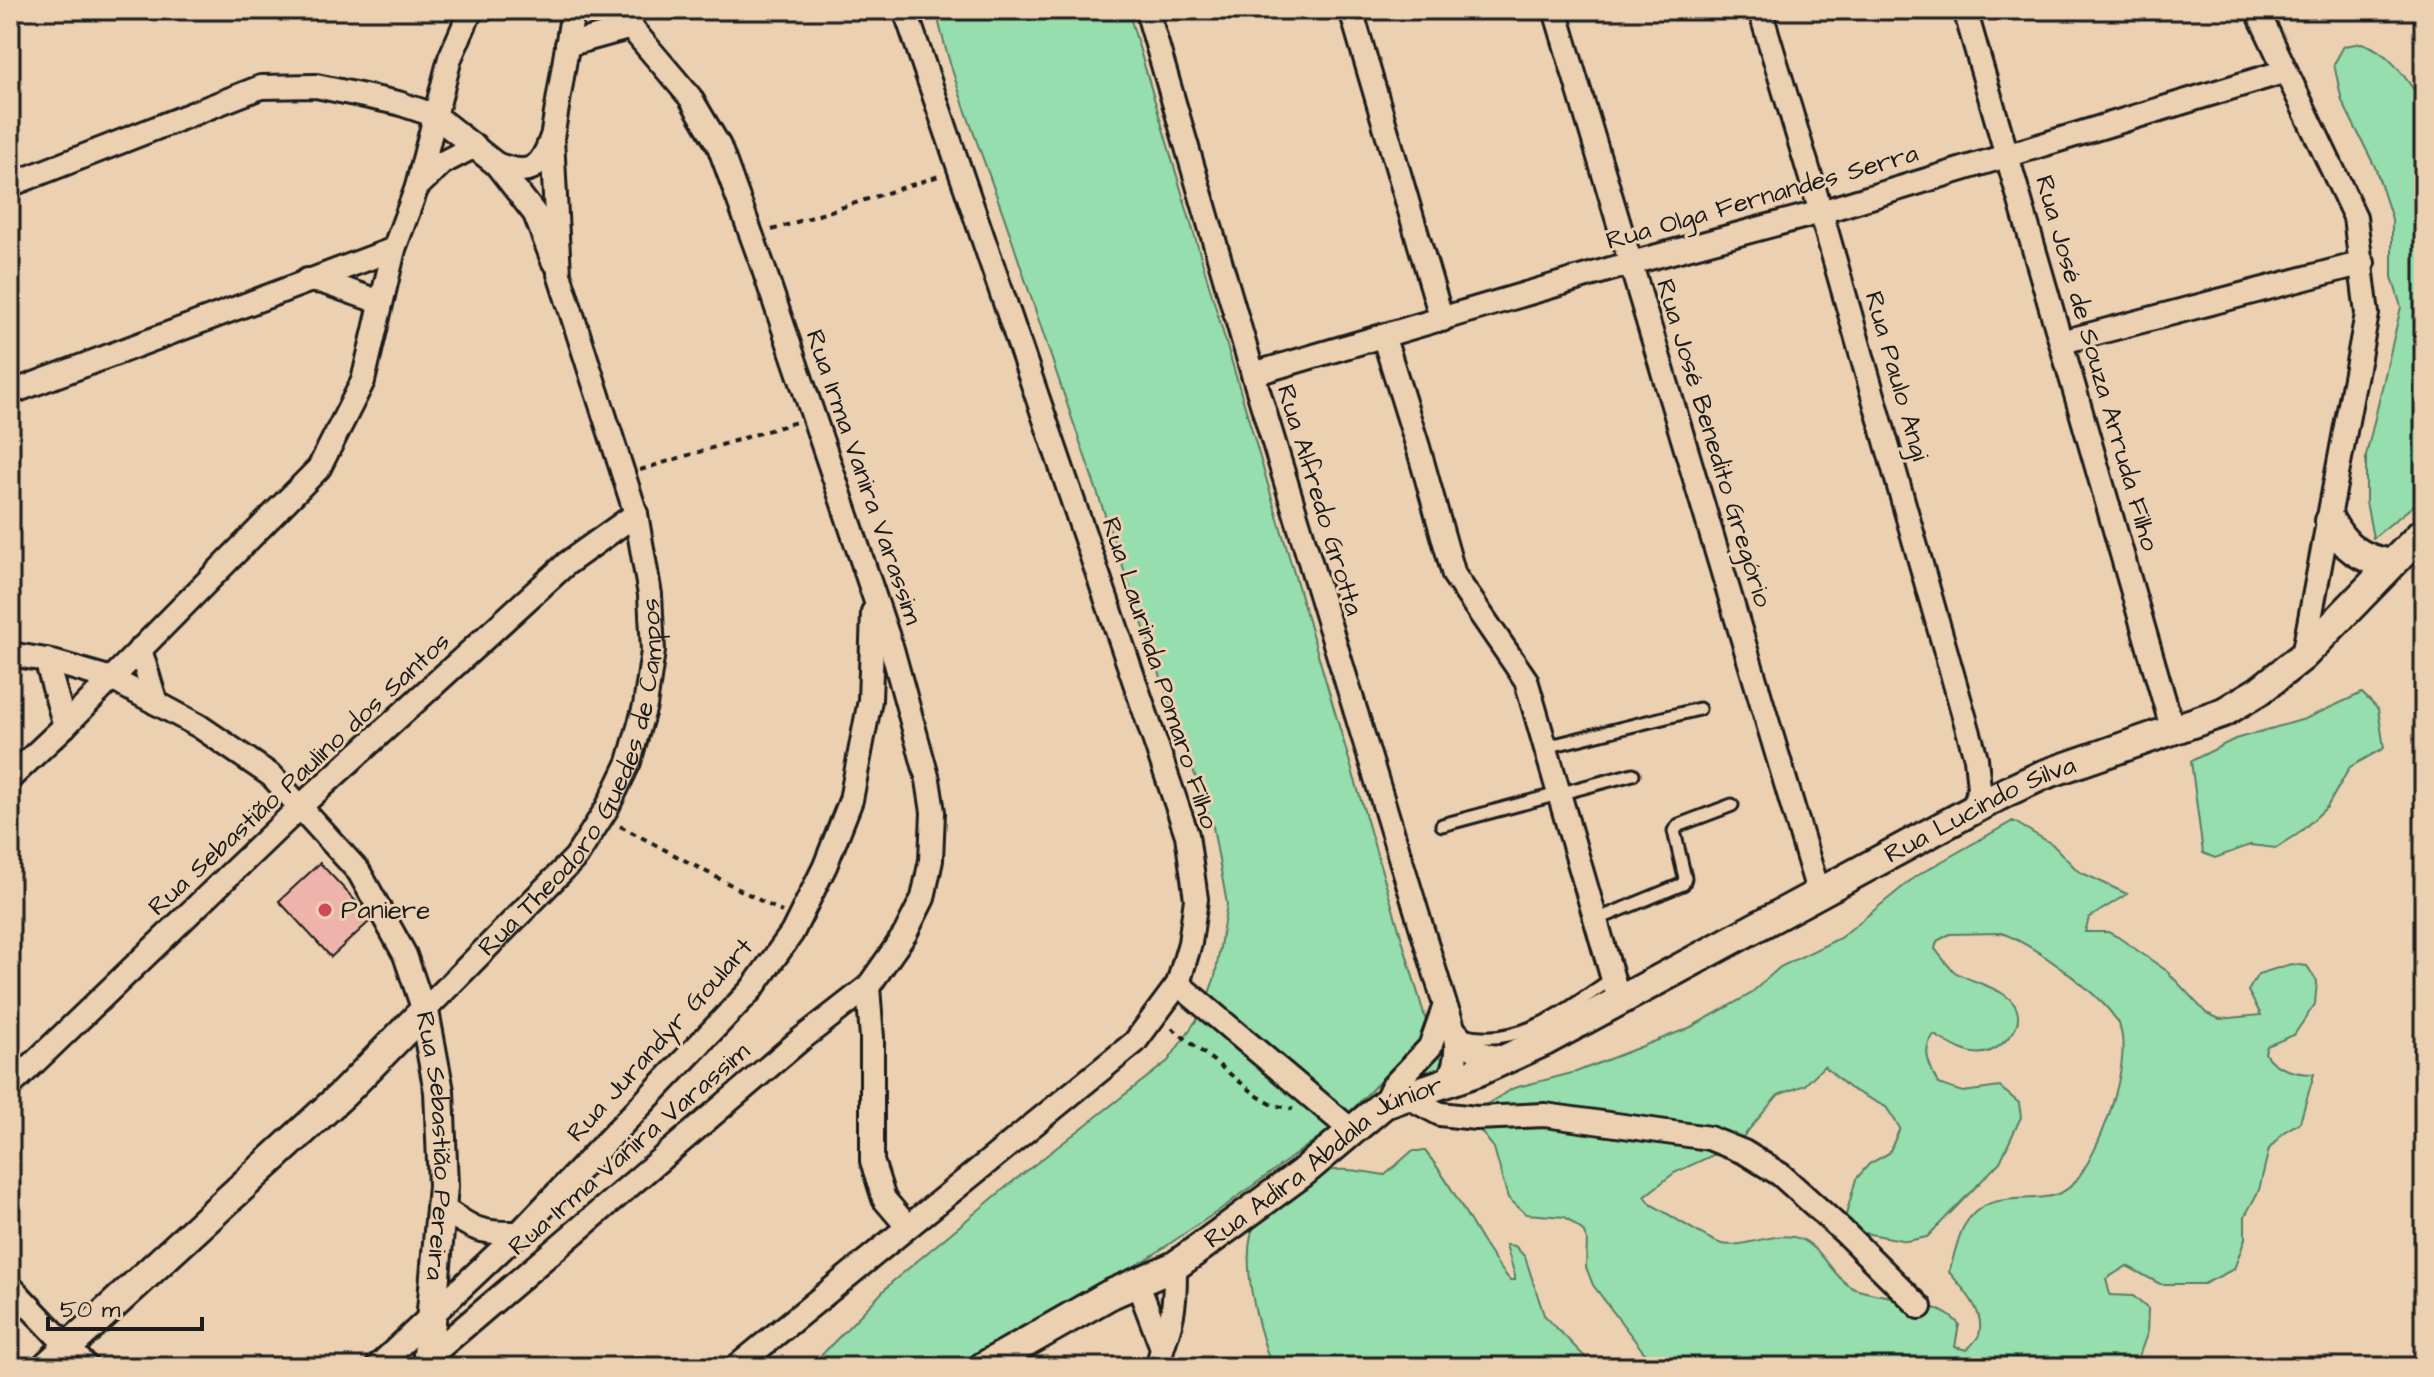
<svg xmlns="http://www.w3.org/2000/svg" width="2434" height="1377" viewBox="0 0 2434 1377" font-family="'Architects Daughter',sans-serif">
	<rect width="100%" height="100%" fill="#ebd1b2"/>
	<filter id="ink" filterUnits="userSpaceOnUse"><feTurbulence type="fractalNoise" baseFrequency=".0125" numOctaves="2"/><feDisplacementMap in="SourceGraphic" scale="16" xChannelSelector="R" yChannelSelector="G"/><feConvolveMatrix kernelMatrix="1 2 1 2 8 2 1 2 1" color-interpolation-filters="sRGB"/></filter>
	<g filter="url(#ink)">
		<path fill="#96dead" stroke="#597d64" stroke-width="2" fill-rule="evenodd" d="M936 10H1128L1429 1031 1341 1121 1221 1209 1147 1259 956 1367H810L892 1282 1011 1183 1168 1061 1202 1012 1215 977 1227 904 1213 827C1145 631 1077 437 1012 240 987 164 953 88 936 10Z
			M2362 43C2391 52 2408 81 2424 105V497L2373 538 2366 502V456L2401 307 2392 277V219L2375 167 2342 101 2334 64 2344 46Z
			M2362 693 2378 709 2384 748 2350 767 2327 807 2298 834 2276 848 2250 845 2215 858 2203 853 2191 761 2235 739 2305 719Z
			M2013 821 2052 844 2078 871 2127 894 2089 918 2085 932H2108L2118 937 2167 971 2206 1013 2220 1019 2261 1015 2248 991 2258 974 2291 964 2307 966 2317 981 2315 1004 2294 1035 2267 1046 2265 1053C2273 1069 2297 1074 2314 1074L2300 1122 2284 1132 2269 1149 2259 1190 2245 1216V1239L2234 1269 2204 1284H2160L2127 1266 2106 1279 2110 1295 2133 1296 2148 1309 2147 1334 2135 1367H1655L1593 1285 1586 1267 1587 1240 1583 1231 1565 1217 1526 1214 1508 1198 1494 1148 1475 1124 1482 1107 1514 1088 1576 1072 1689 1028 1749 995 1780 967 1840 938 1916 876ZM2001 933C2029 941 2107 998 2119 1025 2134 1061 2099 1156 2073 1184 2045 1214 1991 1179 1964 1226 1957 1239 1954 1257 1949 1272 1962 1288 1986 1311 1979 1335 1977 1340 1970 1346 1967 1350L1955 1347 1959 1324C1937 1299 1885 1299 1855 1289 1835 1281 1823 1248 1801 1239 1777 1229 1744 1249 1722 1244 1707 1240 1668 1213 1652 1205L1645 1196 1674 1173 1737 1144 1778 1095 1805 1085 1824 1066 1849 1088 1886 1107 1900 1128 1889 1153 1869 1164 1856 1179 1844 1222 1854 1231 1907 1241 1927 1237 2000 1162 2021 1117 2019 1103 2000 1087 1963 1092 1938 1084C1931 1068 1920 1050 1934 1035 1963 1051 1983 1066 2009 1037 2015 1031 2019 1024 2018 1015 2016 989 1973 984 1955 972 1947 966 1941 956 1935 949L1937 941 1950 934Z
			M1444 1022 1452 1068 1401 1088Z
			M1412 1151H1425C1458 1191 1476 1241 1510 1280H1515V1276L1506 1245 1515 1246 1525 1257 1544 1315 1588 1360 1592 1367H1272C1258 1328 1236 1254 1258 1216 1263 1209 1275 1202 1282 1196 1320 1164 1338 1167 1385 1175Z"/>
		<path fill="#eeb4ab" stroke="#1c1c1c" stroke-width="2" d="M320 863 365 911 370 921 331 957 279 901Z"/>
		<g fill="none" stroke-linecap="round" stroke-linejoin="round">
			<defs>
				<path id="service" d="M1546 747 1699 709
					M1442 825 1633 774
					M1596 920 1683 884 1685 878 1674 831 1679 825 1732 805
					M1462 1034C1519 1049 1568 1009 1613 978"/>
				<g id="minor">
					<path d="M1147 10 1253 374 1445 1005C1456 1031 1463 1057 1446 1082"/>
					<path d="M1351 10 1442 320"/>
					<path d="M1555 10 1818 891"/>
					<path d="M1760 10 1821 212 1976 758 1979 788 1974 809"/>
					<path d="M1965 10 2173 731"/>
					<path d="M2257 10 2355 217 2367 314 2303 656"/>
					<path d="M567 45 632 27"/>
					<path d="M496 164C528 176 540 171 551 139"/>
					<path d="M10 185 261 87 316 86 398 103 434 115 496 164 535 214 553 261"/>
					<path d="M417 187 442 163 475 146"/>
					<path d="M307 280 323 282 380 302"/>
					<path d="M1384 338 1418 447 1454 575 1526 680 1619 1000"/>
					<path d="M2062 342 2363 263"/>
					<path d="M1253 374 1631 263 1821 212 2286 71"/>
					<path d="M10 393 394 249"/>
					<path d="M140 649 156 703"/>
					<path id="s1" d="M10 654 46 660 112 679 199 726 272 776 359 872 405 955 424 1011 576 857 607 808 629 762 645 706 653 651 650 595 636 514 559 274 552 138 573 10"/>
					<path d="M46 660 65 726"/>
					<path d="M10 778 65 726 319 468 363 381 394 249 417 187 450 58 471 10"/>
					<path d="M1178 984 1351 1130"/>
					<path d="M868 987 872 1038V1161L884 1199 907 1226"/>
					<path d="M1456 1032C1473 1052 1481 1056 1508 1058"/>
					<path d="M10 1086 301 806 566 564 636 514"/>
					<path d="M1406 1096 1440 1114 1476 1118 1545 1115 1709 1138 1744 1152 1781 1175 1843 1231 1920 1307"/>
					<path d="M1384 1104 1392 1087 1430 1047 1445 1005"/>
					<path d="M441 1207C473 1229 479 1234 519 1233"/>
					<path d="M1137 1282 1161 1345"/>
					<path d="M10 1286 87 1367"/>
					<path d="M428 1358 800 1040 868 987 905 934 923 898 931 860 933 812 928 780 892 649 762 264 719 146 690 97 616 10"/>
					<path d="M377 1367 519 1233 751 990 792 933 825 866 851 800 870 700 873 612"/>
					<path d="M736 1367 1135 1042 1178 984 1190 943 1196 899 1187 835 905 10"/>
					<path d="M1158 1367C1160 1351 1166 1339 1170 1324 1175 1304 1175 1285 1175 1266"/>
				</g>
				<g id="tertiary">
					<path d="M2330 521C2345 548 2361 559 2391 564"/>
					<path id="s2" d="M424 1011 439 1091 443 1186 427 1367"/>
					<path d="M46 1367 344 1093 424 1011"/>
					<path id="s3" d="M983 1367 1109 1295 1175 1266 1302 1173 1384 1104 1479 1071 1545 1041 2006 792 2043 775 2224 712 2259 691 2303 656 2424 531"/>
				</g>
			</defs>
			<use href="#service" stroke="#1c1c1c" stroke-width="17"/>
			<use href="#minor" stroke="#1c1c1c" stroke-width="28"/>
			<use href="#tertiary" stroke="#1c1c1c" stroke-width="34"/>
			<path stroke="#1c1c1c" stroke-width="4" stroke-dasharray="6 6" stroke-linecap="butt" d="M772 230 942 175
				M640 470 796 422
				M620 826 782 912
				M1172 1028 1259 1097 1273 1105 1293 1109"/>
			<use href="#service" stroke="#ebd1b2" stroke-width="11"/>
			<use href="#minor" stroke="#ebd1b2" stroke-width="22"/>
			<use href="#tertiary" stroke="#ebd1b2" stroke-width="28"/>
		</g>
	</g>
	<circle fill="#d1495b" stroke="#ebd1b2" stroke-width="3" cx="325" cy="910" r="8"/>
	<g text-anchor="middle" dominant-baseline="central" stroke-width="6" stroke-linejoin="round" paint-order="stroke">
		<g font-size="26" fill="#1c1c1c" stroke="#ebd1b2">
			<text transform="translate(1762 197) rotate(-16)">Rua Olga Fernandes Serra</text>
			<text transform="translate(2097 363) rotate(74)">Rua José de Souza Arruda Filho</text>
			<text transform="translate(1897 376) rotate(74)">Rua Paulo Angi</text>
			<text transform="translate(1714 443) rotate(73)">Rua José Benedito Gregório</text>
			<text transform="translate(864 477) rotate(71)">Rua Irma Vanira Varassim</text>
			<text transform="translate(1320 500) rotate(73)">Rua Alfredo Grotta</text>
			<text transform="translate(1160 673) rotate(72)">Rua Laurinda Pomaro Filho</text>
			<text stroke="none"><textPath href="#s1" startOffset="864">Rua Theodoro Guedes de Campos</textPath></text>
			<text transform="translate(299 774) rotate(-43)">Rua Sebastião Paulino dos Santos</text>
			<text stroke="none"><textPath href="#s3" startOffset="1148">Rua Lucindo Silva</textPath></text>
			<text transform="translate(660 1040) rotate(-48)">Rua Jurandyr Goulart</text>
			<text stroke="none"><textPath href="#s2" startOffset="136">Rua Sebastião Pereira</textPath></text>
			<text transform="translate(629 1149) rotate(-41)">Rua Irma Vanira Varassim</text>
			<text stroke="none"><textPath href="#s3" startOffset="400">Rua Adira Abdala Júnior</textPath></text>
		</g>
		<g font-size="26" fill="#1c1c1c" stroke="#ebd1b2" text-anchor="start">
			<text x="341" y="910">Paniere</text>
		</g>
	</g>
	<rect width="2434" height="1377" fill="none" stroke="#ebd1b2" stroke-width="40"/>
	<rect x="20" y="20" width="2394" height="1337" fill="none" stroke="#1c1c1c" stroke-width="3" filter="url(#ink)"/>
	<path d="M48 1317v12h154v-12" fill="none" stroke="#1c1c1c" stroke-width="4"/>
	<text x="60" y="1317" font-size="24" fill="#1c1c1c" stroke="#ebd1b2" stroke-width="6" paint-order="stroke">50 m</text>
</svg>
